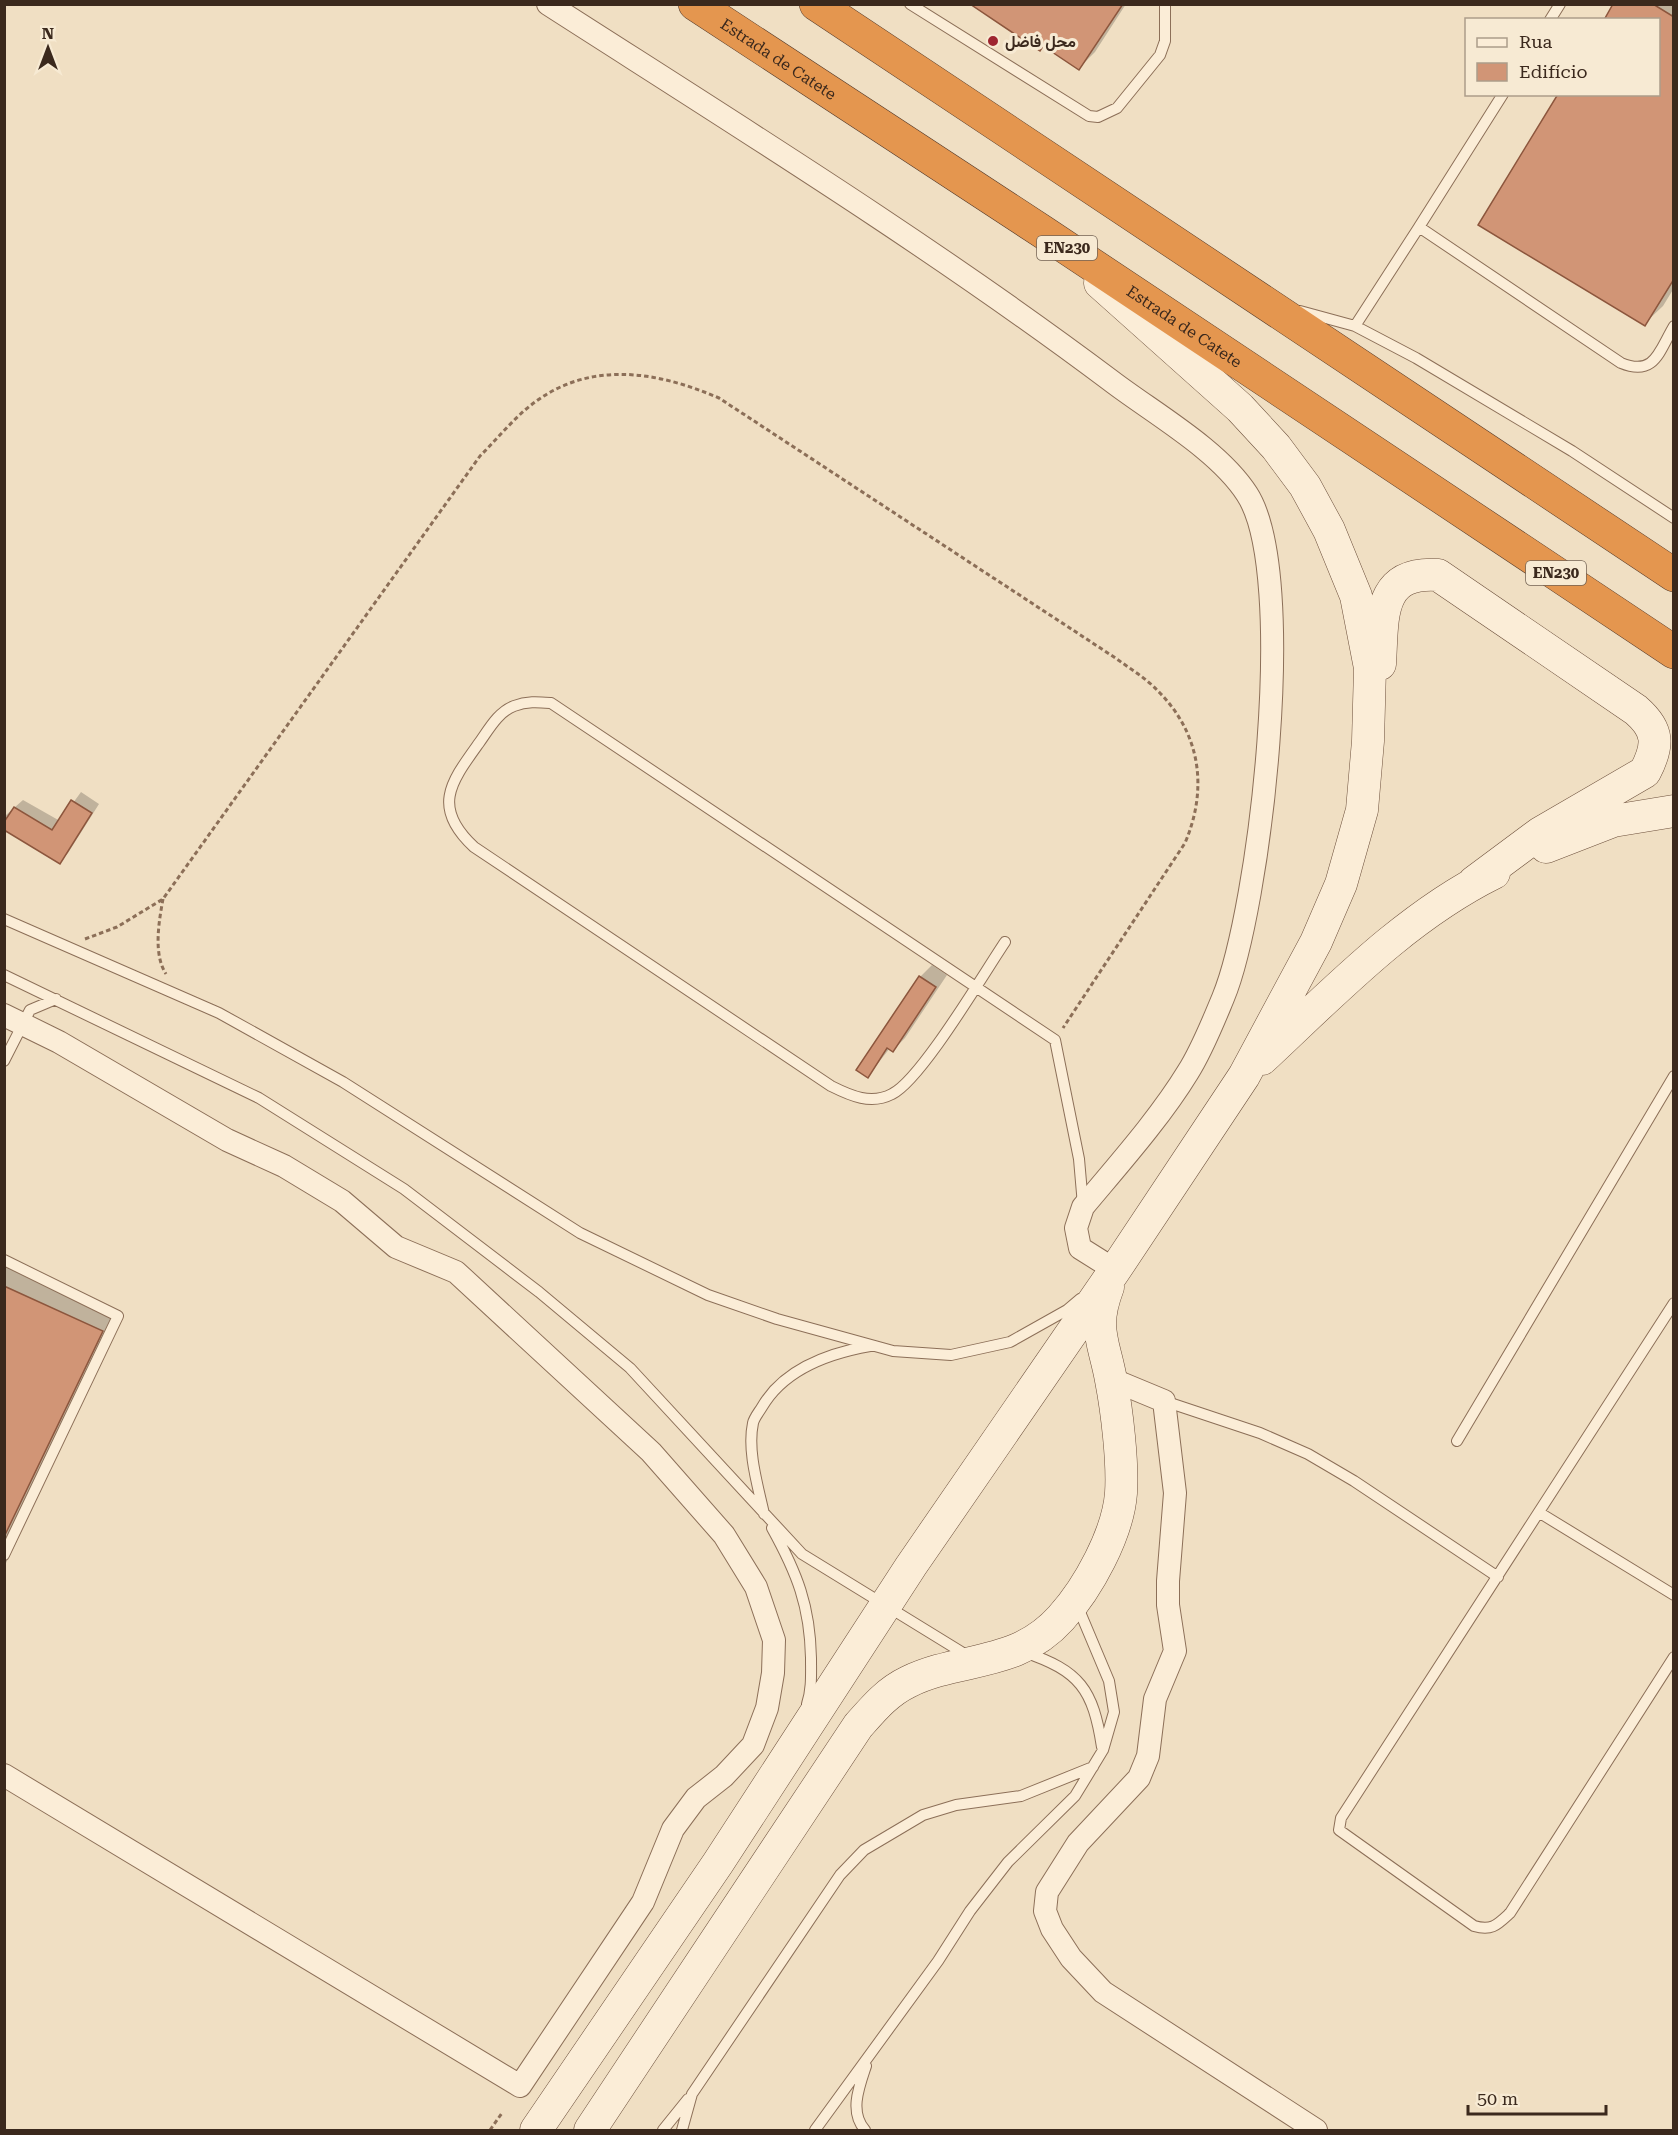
<svg xmlns="http://www.w3.org/2000/svg" width="1678" height="2135" viewBox="0 0 1678 2135" font-family="'Roboto Serif',Vazirmatn,serif">
	<rect width="100%" height="100%" fill="#f0dfc3"/>
	<path fill="#0003" d="M973 4H1126L1095 52 1079 68Z
		M1615 4H1674V288L1663 306 1644 324 1658 94V20Z
		M81 792 99 804 68 853 59 862 4 829 6 815 23 800 60 821Z
		M932 965 947 975 905 1038 893 1050 890 1048 868 1076 920 977Z
		M4 1259 120 1313 15 1532 17 1541 4 1567Z"/>
	<path fill="#d19576" stroke="#8c563d" stroke-width="1.5" d="M970 4H1123L1079 70 1043 46 1040 51Z
		M1613 4H1653L1674 17V279L1645 326 1478 225 1558 94H1659V20H1604Z
		M71 800 92 813 60 864 4 830V822L14 807 52 830Z
		M919 976 936 987 893 1052 887 1048 868 1078 856 1070Z
		M4 1286 103 1331 4 1537Z"/>
	<g fill="none" stroke-linecap="round" stroke-linejoin="round">
		<defs>
			<path id="lane" d="M910 4 1089 116 1098 117 1117 108 1160 55 1165 41V4
				M1550 20 1560 4
				M1503 94 1419 227 1621 363C1655 377 1659 351 1674 326
				M1300 311 1355 326 1416 358 1572 451 1674 518
				M1355 326 1419 227
				M4 919 219 1013 343 1082 580 1233 708 1295 777 1319 893 1351 951 1355 1010 1342 1067 1310 1080 1299
				M1005 942C984 973 921 1080 892 1094 871 1105 851 1096 831 1086L474 847C431 807 451 782 479 743 489 729 498 712 514 706 527 701 538 702 551 703L1055 1040 1079 1159 1083 1205
				M4 975 259 1098 404 1189 539 1292 630 1368 802 1554 968 1656
				M4 1061 30 1010 56 999
				M4 1260 118 1316 4 1555
				M1674 1303 1341 1818 1339 1830 1474 1926C1492 1931 1497 1925 1510 1913L1674 1657
				M1164 1401 1260 1433 1308 1454 1354 1481 1498 1577
				M1457 1441 1674 1076
				M1540 1513 1674 1595
				M764 1514C758 1486 747 1451 753 1423 754 1418 759 1412 762 1407 784 1369 830 1353 870 1346
				M772 1528C797 1573 810 1606 811 1658 811 1674 812 1689 807 1704
				M1024 1652C1080 1671 1093 1689 1102 1747
				M663 2130 688 2099
				M682 2130 692 2094 840 1875 864 1850 923 1815 956 1805 1021 1796 1093 1767
				M815 2130 938 1961 970 1911 1008 1862 1075 1796 1103 1750 1114 1712 1109 1681 1077 1605
				M865 2130C849 2112 859 2087 866 2066"/>
			<path id="street" d="M548 4C738 126 930 245 1110 380 1153 413 1218 449 1247 494 1299 574 1260 909 1223 998 1213 1022 1202 1050 1188 1072 1160 1118 1118 1165 1083 1207L1076 1228 1080 1248 1115 1270
				M4 1015 59 1042 227 1140 284 1166 342 1201 396 1247 456 1272 651 1452 724 1535 756 1587 774 1640 773 1673 767 1708 753 1745 724 1776 696 1798 673 1829 643 1902 520 2086 4 1775
				M1111 1379 1164 1401 1175 1493 1168 1581V1605L1175 1651 1155 1699 1148 1756 1139 1778 1078 1843 1047 1892 1045 1911 1052 1929 1071 1958 1103 1992 1316 2130"/>
			<path id="secondary" d="M1380 664C1383 618 1377 571 1438 575L1636 710C1659 730 1659 745 1645 772L1540 833 1474 882
				M1546 847 1613 821 1674 811
				M1262 1059C1334 992 1405 917 1494 873
				M536 2130 718 1863 911 1566 1115 1270 1244 1076 1316 942 1341 884 1362 810 1368 741 1370 668 1356 596 1329 530 1305 486 1276 447 1240 408 1100 283
				M590 2130 858 1726C873 1709 887 1692 908 1682 961 1656 1016 1668 1061 1618 1088 1588 1118 1534 1121 1493 1123 1462 1117 1411 1111 1380 1104 1341 1092 1329 1108 1287"/>
			<g id="highway">
				<path id="s1" d="M695 4 1043 232 1674 652"/>
				<path d="M816 4 1674 575"/>
			</g>
		</defs>
		<use href="#lane" stroke="#8c6f58" stroke-width="12"/>
		<use href="#street" stroke="#8c6f58" stroke-width="24"/>
		<use href="#secondary" stroke="#6d503c" stroke-width="33"/>
		<use href="#highway" stroke="#593e2d" stroke-width="34"/>
		<path stroke="#8c6f58" stroke-width="3" stroke-dasharray="4.5 3" stroke-linecap="butt" d="M163 899C159 921 153 954 166 974
			M85 939 117 927 163 899 480 456C495 441 509 424 525 410 584 359 654 370 719 398L1114 657C1129 668 1146 678 1158 691 1201 734 1208 789 1185 843L1063 1028
			M490 2130 502 2113"/>
		<use href="#lane" stroke="#fbedd7" stroke-width="10"/>
		<use href="#street" stroke="#fbedd7" stroke-width="22"/>
		<use href="#secondary" stroke="#fbedd7" stroke-width="32"/>
		<use href="#highway" stroke="#e4964f" stroke-width="33"/>
	</g>
	<circle fill="#9e2530" stroke="#f7ead3" stroke-width="2" cx="993" cy="41" r="6"/>
	<g text-anchor="middle" dominant-baseline="central" stroke-width="6" stroke-linejoin="round" paint-order="stroke">
		<g fill="#f7ead3" stroke="#736354" stroke-width="1.5">
			<rect x="1037" y="236" width="60" height="24" rx="4.5"/>
			<rect x="1526" y="561" width="60" height="24" rx="4.5"/>
		</g>
		<g font-size="15" font-weight="bold" fill="#3b291d">
			<text x="1067" y="248">EN230</text>
			<text x="1556" y="573">EN230</text>
		</g>
		<g font-size="16" font-weight="bold" fill="#3b291d" stroke="#f7ead3" text-anchor="start">
			<text x="1005" y="41">محل فاضل</text>
		</g>
		<g font-size="16" fill="#3b291d" stroke="#f7ead3">
			<text stroke="none"><textPath href="#s1" startOffset="100">Estrada de Catete</textPath></text>
			<text stroke="none"><textPath href="#s1" startOffset="586">Estrada de Catete</textPath></text>
		</g>
	</g>
	<rect width="1678" height="2135" fill="none" stroke="#3b291d" stroke-width="12"/>
	<rect x="1465" y="18" width="195" height="78" fill="#f7ead3" stroke="#ac9d8a" stroke-width="1.5"/>
	<rect x="1477" y="38" width="30" height="9" fill="#fbedd7" stroke="#ac9d8a" stroke-width="1.5"/>
	<text x="1519" y="48" font-size="18" fill="#3b291d">Rua</text>
	<rect x="1477" y="63" width="30" height="18" fill="#d19576" stroke="#ac9d8a" stroke-width="1.5"/>
	<text x="1519" y="78" font-size="18" fill="#3b291d">Edifício</text>
	<g transform="translate(48 48)" stroke="#f7ead3" stroke-width="4.5" paint-order="stroke">
	<path d="M0-4.5L10 22L0 15L-10 22Z" fill="#3b291d"/>
	<text y="-9" font-size="16" font-weight="bold" text-anchor="middle" fill="#3b291d">N</text>
	</g>
	<path d="M1468 2105v9h138v-9" fill="none" stroke="#3b291d" stroke-width="3"/>
	<text x="1477" y="2105" font-size="18" fill="#3b291d" stroke="#f7ead3" stroke-width="4.5" paint-order="stroke">50 m</text>
</svg>
